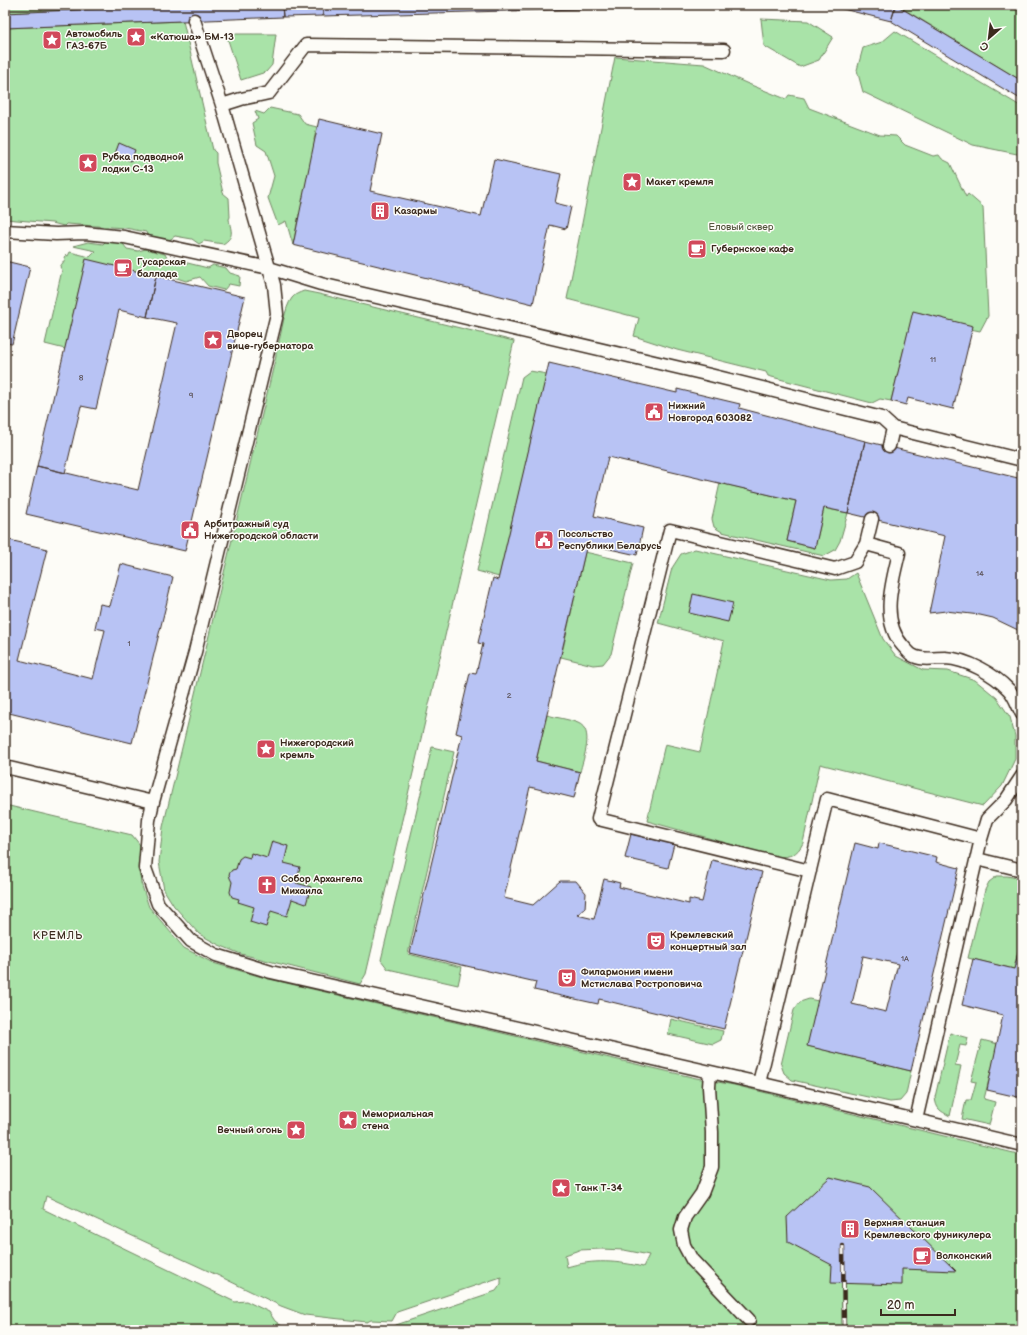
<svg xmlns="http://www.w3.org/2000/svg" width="1027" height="1335" viewBox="0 0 1027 1335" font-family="'Balsamiq Sans',sans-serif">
	<rect width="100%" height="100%" fill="#fdfcf7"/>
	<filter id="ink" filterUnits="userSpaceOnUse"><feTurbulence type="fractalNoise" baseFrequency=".025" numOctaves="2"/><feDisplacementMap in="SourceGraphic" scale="8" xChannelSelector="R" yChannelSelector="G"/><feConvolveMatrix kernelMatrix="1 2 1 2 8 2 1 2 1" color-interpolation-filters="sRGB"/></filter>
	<g filter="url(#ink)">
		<path fill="#a9e3a8" stroke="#728663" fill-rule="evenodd" d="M5 5H166V6L5 13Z
			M897 5H1008L1022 13V81Z
			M761 19 808 21 833 37 819 60 800 67 764 46Z
			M183 21 213 150 216 153V163L223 193 229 198 230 217 229 219C231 232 235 236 223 244L204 241 199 244 192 239 175 236 168 241 148 237 146 232 125 228 66 224 64 226 52 223 5 219V28Z
			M895 31 1022 107V155L973 145 863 92 857 70 863 48 882 42Z
			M226 34H276L272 65 266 72 241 80Z
			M615 57 704 64 746 83 786 99 789 95 804 98 809 108 880 135 896 136 905 145 933 156 939 155 942 159 950 163 966 197 968 194 983 207 988 316 980 331 946 324 945 319 920 313 909 329 891 401 880 399 872 403 768 376 766 372 677 350 634 336 639 318 567 299Z
			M270 108 298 114 305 124 317 127 314 140 317 145V170L305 187 307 210 299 214 293 245 286 221 278 225 268 198 274 176 266 151 257 145 252 123 258 119 255 111 264 114Z
			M108 239 120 240 127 249 138 251 146 249 165 254 167 258 208 268 213 265 226 268 230 273 240 276 239 286 229 284 224 290 208 286 200 277 186 281 164 274 156 287 131 278 117 265 81 281 65 349 45 344 62 270 60 267 64 261 66 255 68 256 70 252 90 257 96 251 73 246 88 242 103 244Z
			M304 291 319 294 514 341 366 974 360 984 241 954 219 945 199 934 174 906 164 890 159 862 163 827 276 356V349L278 345C282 332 284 308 292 298 295 294 299 293 304 291Z
			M530 371 547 374 499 577 477 571 522 377Z
			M720 483 796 501 787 541 815 548 824 508 848 513 840 541 835 550 824 556 722 532 714 527 712 519Z
			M695 549 831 580 847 579 856 573 883 639 896 656 923 670 948 671 975 680 997 698 1010 717 1015 736V759L1002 786 983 806 820 764 803 843C797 855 790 857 777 857L647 821 665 744 700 752 724 641 658 623 672 568 681 554Z
			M585 552 633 563 611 654 603 664 593 665 561 657Z
			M547 715C557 718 569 719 578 723 595 730 583 759 580 772L536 761Z
			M432 747 454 752 408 954 462 967 458 985 388 969 381 960Z
			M5 805 132 835 140 845 139 866 141 883 149 907 184 948 213 963 269 979 696 1078 734 1085 1022 1155V1330H390L396 1325 496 1291 501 1284V1277L397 1312 392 1321 371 1320 367 1322 305 1315 281 1306 217 1275 46 1196 43 1209 235 1302 246 1301 269 1312 275 1321 287 1330H5ZM601 1249 624 1250 649 1255 643 1267C618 1261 593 1259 567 1267L565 1255 579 1250Z
			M997 876H1007L1022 879V936L1014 969 968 958 985 890 989 882Z
			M809 999 818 1001 808 1046 911 1071 906 1094 900 1101 890 1102 792 1080 784 1073 781 1065 794 1010 800 1002Z
			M671 1019 723 1031 721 1040 713 1044 668 1034Z
			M950 1033 968 1038 966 1046 960 1045 955 1065 961 1066 950 1116C940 1111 936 1109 935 1097Z
			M982 1040 998 1044 984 1099 995 1102 989 1125 962 1119 966 1100H971L976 1082 971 1081Z"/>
		<path fill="#b8c3f4" stroke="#3b2a1e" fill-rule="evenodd" d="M184 5H282L283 17 5 28V13Z
			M282 5H323V16L283 17Z
			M323 5H727L323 16Z
			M827 5H896L891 21Z
			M896 5 1022 81V100L891 21Z
			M319 119 382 134 370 191 481 216 494 159 561 174 555 203 571 207 566 229 550 225 533 304 293 245Z
			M119 143 135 150 131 161 115 154Z
			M86 259 156 276 147 317 119 310 96 409 81 406 65 473 37 466Z
			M5 261 30 267 12 344 5 343Z
			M156 276 245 297 185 551 26 514 37 466 138 490 177 323 147 317Z
			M913 311 973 326 953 409 908 398 906 405 891 401Z
			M549 363 677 393V389L740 404 739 408 865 441 848 513 824 508 815 548 787 541 796 501 608 457 594 516 643 528 637 555 587 544 536 761 580 772 574 798 530 787 504 898 533 905 560 881H576L586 893 585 908 577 915 594 919 604 879 620 883 619 887 689 904V899L702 902 712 860 762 872 724 1029 599 999 598 1004 534 990 536 982 410 953 462 735 456 733 470 673 476 674 483 644 478 643 493 578 498 580Z
			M865 441 1022 479V626L1018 630 993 618 980 615 946 611 929 613 945 536 848 513Z
			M5 539 47 549 19 660 93 679 105 630 95 628 100 604 110 606 121 564 173 577 132 743 5 712Z
			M693 594 733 603 728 622 689 613Z
			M631 834 674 844 668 868 625 858Z
			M272 841 288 846 284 863 300 867 296 883 311 887 306 904 292 899 287 916 271 911 266 927 250 922 254 907 238 902 239 899 232 897 230 892 232 882 230 878 229 874 232 870 236 869 239 859 243 856 250 858 251 853 267 858Z
			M855 843 878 849 879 843 937 857 936 862 959 868 911 1071 807 1046ZM863 956 898 964 886 1012 852 1004Z
			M1022 936V1098L987 1090 1003 1015 962 1005 973 959 1014 969Z
			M830 1177 870 1187 956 1271 902 1269V1285L831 1283 832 1265 788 1242 787 1217Z"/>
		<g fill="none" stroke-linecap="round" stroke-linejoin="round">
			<defs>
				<path id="lane" d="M194 20 222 105 274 285 277 314 195 652 153 802 149 820 145 868 158 904 191 941 216 955 271 972 759 1083 1022 1145
					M222 105 241 99 269 93 306 45 724 50
					M5 231 56 234 85 233 124 237 269 268 321 284 710 375 882 418 893 428 1022 460
					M889 446 893 428
					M866 544 899 553C892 583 880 620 903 646 906 649 909 653 912 655 921 661 935 658 945 658 967 659 994 674 1009 690 1015 696 1018 707 1022 714
					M5 767 153 802
					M981 839 987 819 1006 800 1022 776
					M977 859 1022 870
					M810 871 598 819 670 530 835 569 855 562 866 544 872 519
					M710 1072 709 1087 712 1132V1167L702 1193 685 1217 681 1230 684 1245 692 1260 749 1320
					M759 1083 827 799 981 839 916 1120"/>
			</defs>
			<use href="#lane" stroke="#3b2a1e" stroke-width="15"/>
			<use href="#lane" stroke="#fdfcf7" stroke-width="12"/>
			<defs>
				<path id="rail" d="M843 1246 844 1330"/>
			</defs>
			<use href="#rail" stroke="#3b2a1e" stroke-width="4.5"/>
			<use href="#rail" stroke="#fdfcf7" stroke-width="3" stroke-dasharray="9" stroke-linecap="butt"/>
		</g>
	</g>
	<defs>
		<symbol id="sight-square" viewBox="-11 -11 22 22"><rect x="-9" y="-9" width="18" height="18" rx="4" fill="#d1495b" stroke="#fdfcf7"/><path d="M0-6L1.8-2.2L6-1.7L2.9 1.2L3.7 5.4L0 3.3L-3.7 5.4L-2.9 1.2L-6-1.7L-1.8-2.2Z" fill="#fff"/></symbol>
		<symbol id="building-square" viewBox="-11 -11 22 22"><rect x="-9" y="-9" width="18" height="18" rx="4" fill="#d1495b" stroke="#fdfcf7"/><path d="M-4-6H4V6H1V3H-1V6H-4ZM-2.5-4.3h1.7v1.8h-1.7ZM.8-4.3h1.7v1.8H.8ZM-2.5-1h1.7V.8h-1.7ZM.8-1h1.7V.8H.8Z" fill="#fff"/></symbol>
		<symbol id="cafe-square" viewBox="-11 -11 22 22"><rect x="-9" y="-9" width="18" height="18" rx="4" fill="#d1495b" stroke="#fdfcf7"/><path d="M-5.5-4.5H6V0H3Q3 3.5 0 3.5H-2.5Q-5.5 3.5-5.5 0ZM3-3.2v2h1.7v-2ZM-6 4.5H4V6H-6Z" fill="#fff"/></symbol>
		<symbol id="civic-square" viewBox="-11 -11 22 22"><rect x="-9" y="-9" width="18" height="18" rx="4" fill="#d1495b" stroke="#fdfcf7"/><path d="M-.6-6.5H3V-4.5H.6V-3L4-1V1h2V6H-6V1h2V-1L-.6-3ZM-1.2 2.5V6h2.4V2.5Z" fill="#fff"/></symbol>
		<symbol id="church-square" viewBox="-11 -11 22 22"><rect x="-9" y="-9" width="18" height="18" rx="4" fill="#d1495b" stroke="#fdfcf7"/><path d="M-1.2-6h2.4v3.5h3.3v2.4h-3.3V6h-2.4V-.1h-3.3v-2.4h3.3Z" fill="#fff"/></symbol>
		<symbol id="theatre-square" viewBox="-11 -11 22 22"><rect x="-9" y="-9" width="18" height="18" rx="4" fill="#d1495b" stroke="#fdfcf7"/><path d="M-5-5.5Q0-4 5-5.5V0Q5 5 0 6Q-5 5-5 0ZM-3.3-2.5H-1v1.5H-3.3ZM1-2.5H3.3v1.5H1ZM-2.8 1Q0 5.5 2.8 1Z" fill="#fff"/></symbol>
	</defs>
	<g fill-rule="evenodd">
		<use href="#sight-square" x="125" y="26" width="22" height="22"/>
		<use href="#sight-square" x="41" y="29" width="22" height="22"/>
		<use href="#sight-square" x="77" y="152" width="22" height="22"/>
		<use href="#sight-square" x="621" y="171" width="22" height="22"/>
		<use href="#building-square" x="369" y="200" width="22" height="22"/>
		<use href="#cafe-square" x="686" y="238" width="22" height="22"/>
		<use href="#cafe-square" x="112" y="257" width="22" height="22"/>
		<use href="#sight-square" x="202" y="329" width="22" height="22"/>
		<use href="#civic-square" x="643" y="401" width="22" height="22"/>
		<use href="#civic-square" x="179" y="519" width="22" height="22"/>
		<use href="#civic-square" x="533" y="529" width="22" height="22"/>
		<use href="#sight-square" x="255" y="738" width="22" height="22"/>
		<use href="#church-square" x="256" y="874" width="22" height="22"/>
		<use href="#theatre-square" x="645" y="930" width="22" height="22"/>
		<use href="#theatre-square" x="556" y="967" width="22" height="22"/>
		<use href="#sight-square" x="337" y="1109" width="22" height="22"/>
		<use href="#sight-square" x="285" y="1119" width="22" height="22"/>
		<use href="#sight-square" x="550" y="1177" width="22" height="22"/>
		<use href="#building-square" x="839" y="1218" width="22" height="22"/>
		<use href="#cafe-square" x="911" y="1245" width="22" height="22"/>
	</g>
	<g text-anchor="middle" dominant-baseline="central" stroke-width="3" stroke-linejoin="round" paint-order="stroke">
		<g font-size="8" fill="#5a5054">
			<text x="933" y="359">11</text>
			<text x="81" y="377">8</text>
			<text x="191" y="395">9</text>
			<text x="980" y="573">14</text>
			<text x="129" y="643">1</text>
			<text x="509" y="695">2</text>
			<text x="905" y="958">1А</text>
		</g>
		<g font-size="10" font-weight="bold" fill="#3b2a1e" stroke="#fdfcf7" text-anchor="start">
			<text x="66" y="34">Автомобиль<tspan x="66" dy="12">ГАЗ-67Б</tspan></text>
			<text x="150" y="37">«Катюша» БМ-13</text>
			<text x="102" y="157">Рубка подводной<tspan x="102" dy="12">лодки С-13</tspan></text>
			<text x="646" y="182">Макет кремля</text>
			<text x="394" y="211">Казармы</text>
			<text x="711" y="249">Губернское кафе</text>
			<text x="137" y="262">Гусарская<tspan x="137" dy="12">баллада</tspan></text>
			<text x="227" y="334">Дворец<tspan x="227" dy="12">вице-губернатора</tspan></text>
			<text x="668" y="406">Нижний<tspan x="668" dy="12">Новгород 603082</tspan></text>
			<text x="204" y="524">Арбитражный суд<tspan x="204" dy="12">Нижегородской области</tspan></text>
			<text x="558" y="534">Посольство<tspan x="558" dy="12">Республики Беларусь</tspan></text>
			<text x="280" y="743">Нижегородский<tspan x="280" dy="12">кремль</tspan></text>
			<text x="281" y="879">Собор Архангела<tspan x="281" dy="12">Михаила</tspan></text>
			<text x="670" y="935">Кремлевский<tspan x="670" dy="12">концертный зал</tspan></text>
			<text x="581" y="972">Филармония имени<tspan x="581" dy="12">Мстислава Ростроповича</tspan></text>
			<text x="362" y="1114">Мемориальная<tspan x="362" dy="12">стена</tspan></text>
			<text x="282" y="1130" text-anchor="end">Вечный огонь</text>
			<text x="575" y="1188">Танк Т-34</text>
			<text x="864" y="1223">Верхняя станция<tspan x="864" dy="12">Кремлевского фуникулера</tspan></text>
			<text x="936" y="1256">Волконский</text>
		</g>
		<g font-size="10" fill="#565840" stroke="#fdfcf7">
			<text x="741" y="227">Еловый сквер</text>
		</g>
		<g font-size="11" letter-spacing="1" fill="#3b2a1e" stroke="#fdfcf7">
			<text x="58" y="935">КРЕМЛЬ</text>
		</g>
	</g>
	<rect width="1027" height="1335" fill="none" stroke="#fdfcf7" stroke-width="20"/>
	<rect x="10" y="10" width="1007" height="1315" fill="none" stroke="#3b2a1e" stroke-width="1.5" filter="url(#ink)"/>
	<g transform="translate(989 38) rotate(208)" stroke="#fdfcf7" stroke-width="3" paint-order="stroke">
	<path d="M0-3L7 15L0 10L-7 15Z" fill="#3b2a1e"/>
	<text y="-6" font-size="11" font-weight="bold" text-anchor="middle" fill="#3b2a1e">С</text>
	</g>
	<path d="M881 1309v6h74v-6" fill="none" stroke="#3b2a1e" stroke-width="2"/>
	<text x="887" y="1309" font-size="12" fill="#3b2a1e" stroke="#fdfcf7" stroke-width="3" paint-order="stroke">20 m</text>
</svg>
